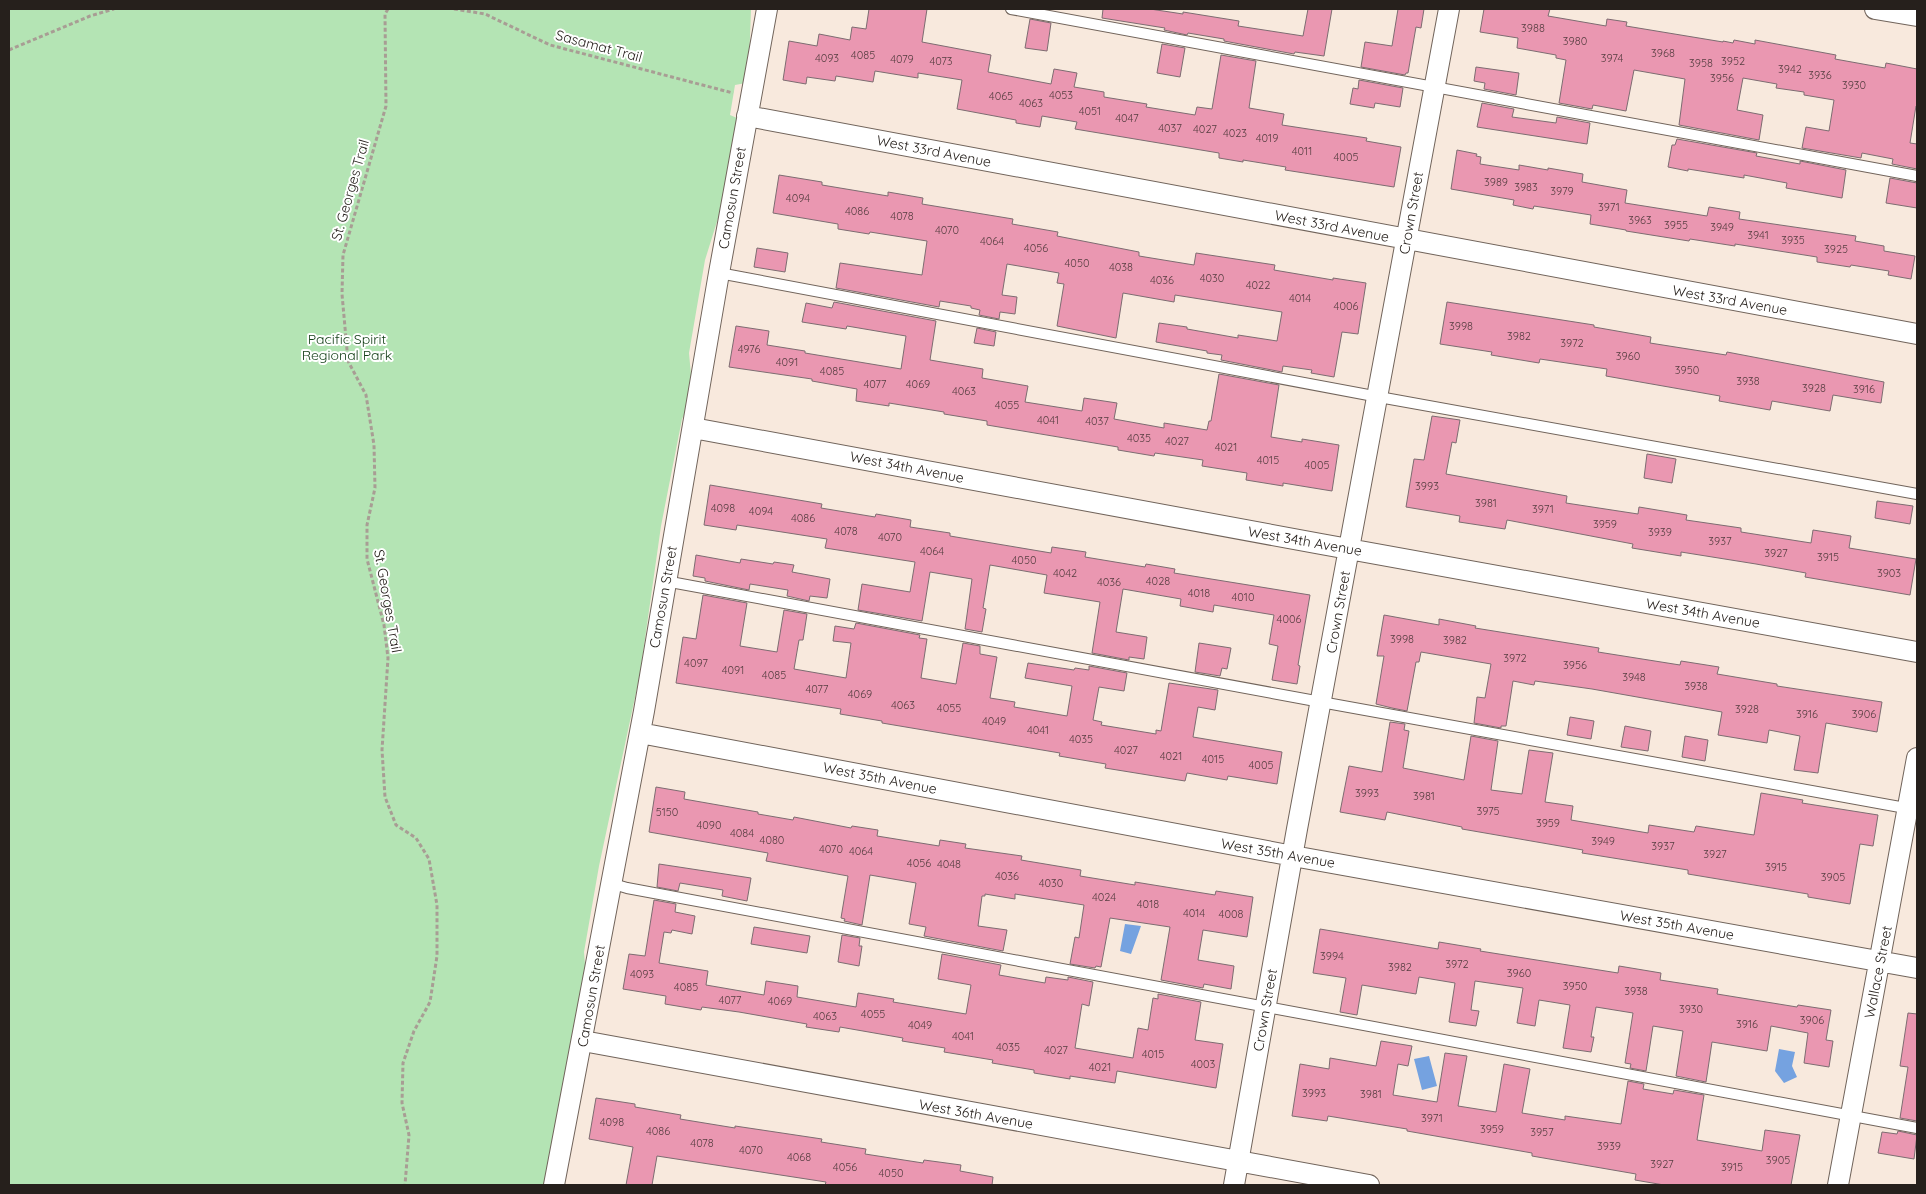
<svg xmlns="http://www.w3.org/2000/svg" width="1926" height="1194" viewBox="0 0 1926 1194" font-family="Quicksand,sans-serif">
	<rect width="100%" height="100%" fill="#f8e9dd"/>
	<path fill="#b4e4b4" d="M9 9H751L749 65 746 83 735 85 730 115 737 118 739 125 720 212 705 260 689 353 693 397 682 419 661 526 640 674 599 866 584 952 587 989 547 1185H9Z"/>
	<path fill="#75a2e0" d="M1125 924 1141 926 1131 954 1120 951Z
		M1779 1049 1795 1052 1792 1066 1797 1077 1784 1083 1775 1071Z
		M1429 1056 1437 1086 1422 1090 1414 1059Z"/>
	<path fill="#ea97b1" stroke="#7d6c71" d="M869 9H927L922 42 991 55 988 72 1051 84 1054 69 1077 73 1074 87 1104 92V97L1147 104 1146 107 1195 115 1197 107 1212 109 1221 55 1256 61 1249 108 1284 114 1282 125 1367 138 1366 141 1401 147 1394 187 1285 170 1286 167 1243 160V162L1219 158V153L1075 129 1077 122 1042 116 1040 127 1016 123V120L957 109 962 80 918 73V78L875 71 873 82 836 76 835 81 807 77 806 84 783 80 789 41 817 46 819 34 850 40 852 27 866 29Z
		M1103 9H1150L1183 14V12L1239 21 1238 26 1303 36 1308 9H1332L1324 56 1295 52 1294 54 1224 41V39L1188 33 1187 35 1164 30 1165 28 1102 18Z
		M1398 9H1424L1421 28 1416 27 1408 73H1406L1405 75 1361 67 1365 42 1392 46Z
		M1484 9H1550L1548 16 1606 26 1607 19 1627 22 1626 26 1723 42V41L1733 43 1734 40 1755 44V40L1836 55 1835 59 1885 68 1886 63 1917 69V106H1916L1910 143 1917 144V169L1892 164 1893 159 1862 153 1861 158 1802 148 1806 127 1829 131 1834 100 1804 95V92L1776 88 1777 84 1743 78 1737 110 1763 115 1759 140 1679 125 1685 79 1634 70 1626 111 1593 105 1592 109 1559 103 1566 60 1556 58V55L1517 48 1518 38 1480 32Z
		M1030 19 1051 23 1047 51 1025 48Z
		M1162 44 1185 48 1180 77 1157 73Z
		M1476 67 1519 73 1516 95 1484 89 1485 83 1474 81Z
		M1359 80 1403 88 1400 107 1375 103 1374 108 1350 104 1353 88 1358 89Z
		M1482 103 1514 109 1512 117 1556 123 1557 117 1590 123 1587 144 1477 127Z
		M1677 139 1757 153 1756 156 1800 164V161L1846 170 1842 198 1786 188 1787 183 1744 175V178L1688 169V171L1668 167 1672 145H1675Z
		M1457 150 1477 154 1476 156 1481 157 1480 164 1519 170V165L1548 170V168L1583 174 1582 182 1627 190 1625 203 1707 216 1709 207 1740 212 1739 219 1856 236 1855 241 1884 246V251L1915 256 1911 279 1888 275 1889 271 1851 265 1850 267 1817 262V257L1735 244V246L1690 239 1689 241 1626 231V230L1590 224 1591 215 1534 206 1533 209 1513 205 1514 200 1451 189Z
		M779 175 822 182V185L888 196V192L923 198 922 204 1013 219 1012 224 1058 232 1057 236 1139 252V256L1194 265 1196 253 1275 265 1274 270 1333 280V278L1366 283 1358 334 1342 332 1334 377 1311 373 1312 370 1283 366 1282 372 1221 360 1222 355 1207 353V351L1156 342 1159 323 1187 327V329L1238 338V335L1277 341 1282 312 1175 295 1174 302 1123 293 1116 338 1057 326 1064 284 1057 283 1059 273 1007 264 1002 295 1017 297 1015 314 1000 312 999 319 979 315 980 310 971 308V306L940 301 939 307 836 288 840 263 922 275 927 241 870 232 869 234 838 229V224L773 213Z
		M1890 178 1917 183V208L1886 203Z
		M757 248 788 253 785 272 754 267Z
		M834 302 936 321 930 360 983 369 982 378 1028 386 1025 402 1082 411 1084 398 1117 403 1114 419 1164 428V423L1207 430 1209 421H1211L1219 374 1279 385 1271 437 1302 442V439L1339 445 1332 491 1283 483V486L1246 480 1247 473 1202 466 1203 460 1155 453 1154 456 1118 450V447L987 425V421L944 414V412L889 403V406L856 401 857 389 812 381V379L729 367 736 326 769 331 767 345 805 351V353L901 369 906 336 847 326 846 329 802 322 806 303 832 308Z
		M1447 302 1594 325V327L1651 337 1650 343 1726 355 1727 352 1884 382 1881 403 1833 395 1830 411 1772 401 1770 410 1719 401 1720 396 1606 376 1607 369 1540 359 1539 363 1491 355 1492 352 1440 344Z
		M977 328 996 332 994 346 974 343Z
		M1432 416 1460 420 1456 443 1452 442 1446 474 1567 496 1566 503 1638 514 1639 507 1687 515 1686 520 1741 528V532L1811 543 1813 530 1851 536 1849 548 1916 559 1910 595 1805 577 1806 573 1756 564 1681 552V556L1632 548 1633 544 1507 520 1505 529 1459 522 1460 516 1406 507 1414 459 1424 460Z
		M1647 454 1676 459 1672 483 1644 478Z
		M710 485 822 504 821 508 875 517 876 514 911 520 910 527 950 533V536L1051 553 1052 547 1086 552 1085 557 1145 567 1146 564 1175 569 1174 573 1310 595 1298 665 1300 666 1297 684 1272 680 1278 646 1269 644 1274 615 1214 605 1213 612 1180 606 1181 599 1123 589 1116 632 1147 637 1144 659 1129 657V660L1092 653 1100 602 1044 593 1047 575 990 565 983 608 986 609 982 632 965 629 972 579 930 572 922 621 858 610 862 584 910 592 915 562 825 548 827 539 737 525 736 530 704 525Z
		M1877 501 1913 506 1910 524 1875 518Z
		M696 555 740 563 741 559 773 564 774 562 794 565 792 572 830 579 827 598 810 596 809 601 787 596 788 590 750 584 749 590 705 581V578L693 576Z
		M703 595 747 603 740 646 777 652 784 610 807 614 803 640H799L794 669 846 678 851 643 833 641 835 626 854 629 856 623 920 635 919 638 927 639 921 678 956 684 963 643 980 646V654L997 657 990 698 1015 702 1014 707 1067 716 1072 686 1025 678 1028 663 1074 670 1075 668 1089 670V666L1127 673 1124 691 1099 687 1093 720 1102 722 1101 725 1156 734V730L1161 731 1169 683 1218 690 1215 710 1198 707 1193 737 1282 752 1277 784 1228 776 1227 780 1187 773 1185 781 1105 768 1106 764 1059 756 1060 753 882 723V721L840 714 841 709 676 683 683 637 696 639Z
		M1384 615 1439 625V619L1476 626 1475 628 1599 648 1598 652 1680 665 1681 661 1719 667 1717 674 1777 684V686L1882 702 1877 732 1826 723 1818 773 1794 770 1800 736 1769 730 1767 743 1718 735 1722 712 1592 689 1535 681 1534 685 1513 681 1506 726H1501V728L1474 723 1477 697 1485 698 1491 664 1421 652 1419 662H1416L1407 711 1392 708 1376 704 1384 656H1377Z
		M1199 643 1231 648 1227 669 1222 668 1220 676 1195 672Z
		M1570 717 1594 721 1591 739 1567 735Z
		M1390 722 1405 724 1404 730 1409 731 1403 768 1464 780 1471 736 1498 741 1491 790 1522 794 1529 750 1553 753 1545 802 1573 806 1571 820 1648 833 1649 825 1694 832 1696 826 1754 835 1761 793 1803 800 1802 803 1878 815 1873 846 1860 844 1850 904 1808 897V894L1688 874V870L1582 853 1583 850 1462 829V827L1387 812 1385 820 1340 812 1349 766 1382 772Z
		M1625 726 1651 731 1648 751 1621 747Z
		M1685 736 1708 740 1705 761 1682 757Z
		M656 787 685 792 684 799 758 812V814L793 820 794 817 851 828 852 826 878 830 877 836 939 846 940 840 966 844 965 848 1022 856 1021 860 1081 870 1080 876 1135 885V882L1215 895 1216 891 1253 897 1247 937 1203 930 1198 960 1234 966 1231 989 1204 984 1203 988 1161 980 1170 927 1110 918 1101 967 1096 966 1095 968 1070 964 1075 937 1079 938 1084 905 1015 894V899L985 894V896H982L978 926 1007 930 1003 951 924 936 926 927 909 924 916 883 870 875 862 925 844 921 845 919 841 918 848 876 766 861 768 853 649 832Z
		M659 864 751 878 747 901 722 896 723 890 680 883 678 891 657 887Z
		M654 900 676 904 675 912 695 916 692 934 672 930 671 933 664 932 659 963 708 971 706 985 764 995 766 981 798 986 797 997 856 1007 858 993 894 999 893 1002 966 1014 971 985 938 979 942 954 1001 965 999 975 1045 983 1046 977 1068 980V977L1093 982 1089 1006 1082 1004 1075 1048 1133 1058 1138 1028 1148 1030 1153 998 1158 999V994L1201 1002 1195 1040 1223 1044 1216 1088 1117 1071 1115 1083 1070 1076V1079L1034 1073V1070L992 1063 993 1060 944 1052 945 1048 902 1041 903 1038 840 1027 839 1032 806 1027 807 1024 739 1012 702 1007 701 1010 665 1004 666 996 623 989 629 954 645 956Z
		M754 927 810 936 807 953 751 944Z
		M1320 929 1438 949 1439 942 1481 949 1480 951 1618 973 1619 966 1661 973 1660 980 1718 989 1717 994 1797 1007 1798 1005 1831 1010 1826 1040 1833 1041 1829 1067 1804 1063 1808 1033 1771 1026 1767 1051 1712 1042 1706 1082 1676 1076 1683 1031 1653 1026 1646 1071 1630 1068 1631 1064 1625 1063 1633 1013 1596 1007 1591 1037H1594L1591 1052 1563 1048 1570 1005 1539 1000 1535 1026 1517 1023 1523 988 1475 981 1471 1010 1479 1011 1476 1026 1449 1022 1455 983 1419 977 1416 994 1362 985 1357 1015 1340 1012 1346 978 1313 973Z
		M842 935 860 938 859 946H862L859 966 838 962Z
		M1908 1013 1917 1014V1121L1900 1118 1908 1067 1900 1066Z
		M1381 1041 1412 1046 1408 1066 1398 1064 1393 1095 1437 1102 1445 1053 1467 1056 1458 1106 1496 1112 1504 1064 1530 1069 1522 1113 1565 1120V1116L1621 1124 1628 1081 1644 1084 1643 1089 1673 1094 1674 1090 1704 1095 1697 1140 1762 1151 1765 1130 1800 1135 1791 1185H1664L1635 1180 1636 1174 1532 1156V1153L1407 1131V1129L1328 1116 1327 1121 1292 1116 1300 1064 1329 1069 1330 1058 1376 1066Z
		M596 1098 635 1104V1107L681 1115 680 1119 735 1128V1126L822 1139 821 1142 866 1149 865 1154 923 1163 924 1160 961 1165 960 1171 993 1177 992 1185H825L826 1182 657 1156 652 1185H626L633 1147 589 1139Z
		M1898 1131 1917 1135 1914 1159 1878 1153 1882 1132 1897 1134Z"/>
	<g fill="none" stroke-linecap="round" stroke-linejoin="round">
		<defs>
			<path id="lane" d="M1011 9 1917 176
				M719 273 1379 397 1917 494
				M665 581 1321 702 1911 809
				M610 883 627 888 1917 1128"/>
			<path id="street" d="M1875 9 1917 16
				M747 116 1917 334
				M693 428 1321 544 1917 652
				M640 733 1293 856 1917 968
				M583 1041 1369 1185
				M554 1185 644 711 719 273 767 9
				M1234 1185 1297 829 1449 9
				M1838 1185 1917 758"/>
		</defs>
		<use href="#lane" stroke="#71645b" stroke-width="12"/>
		<use href="#street" stroke="#71645b" stroke-width="22"/>
		<path stroke="#a89d94" stroke-width="3" stroke-dasharray="4 2.5" stroke-linecap="butt" d="M388 9 385 14 386 106 343 255 342 294 348 361 366 395 374 445 375 488 367 525V559L384 625 388 658 382 750 385 797 396 825 416 838 429 859 437 905V956L430 1002 414 1031 403 1063 402 1103 409 1135 405 1185
			M454 9 485 14 550 45 733 93
			M9 50 90 16 114 9"/>
		<use href="#lane" stroke="#fff" stroke-width="10"/>
		<use href="#street" stroke="#fff" stroke-width="20"/>
	</g>
	<g text-anchor="middle" dominant-baseline="central" stroke-width="4" stroke-linejoin="round" paint-order="stroke">
		<g font-size="11" fill="#573e41">
			<text x="1533" y="28">3988</text>
			<text x="1575" y="41">3980</text>
			<text x="1663" y="53">3968</text>
			<text x="863" y="55">4085</text>
			<text x="827" y="58">4093</text>
			<text x="1612" y="58">3974</text>
			<text x="902" y="59">4079</text>
			<text x="941" y="61">4073</text>
			<text x="1733" y="61">3952</text>
			<text x="1701" y="63">3958</text>
			<text x="1790" y="69">3942</text>
			<text x="1820" y="75">3936</text>
			<text x="1722" y="78">3956</text>
			<text x="1854" y="85">3930</text>
			<text x="1061" y="95">4053</text>
			<text x="1001" y="96">4065</text>
			<text x="1031" y="103">4063</text>
			<text x="1090" y="111">4051</text>
			<text x="1127" y="118">4047</text>
			<text x="1170" y="128">4037</text>
			<text x="1205" y="129">4027</text>
			<text x="1235" y="133">4023</text>
			<text x="1267" y="138">4019</text>
			<text x="1302" y="151">4011</text>
			<text x="1346" y="157">4005</text>
			<text x="1496" y="182">3989</text>
			<text x="1526" y="187">3983</text>
			<text x="1562" y="191">3979</text>
			<text x="798" y="198">4094</text>
			<text x="1609" y="207">3971</text>
			<text x="857" y="211">4086</text>
			<text x="902" y="216">4078</text>
			<text x="1640" y="220">3963</text>
			<text x="1676" y="225">3955</text>
			<text x="1722" y="227">3949</text>
			<text x="947" y="230">4070</text>
			<text x="1758" y="235">3941</text>
			<text x="1793" y="240">3935</text>
			<text x="992" y="241">4064</text>
			<text x="1036" y="248">4056</text>
			<text x="1836" y="249">3925</text>
			<text x="1077" y="263">4050</text>
			<text x="1121" y="267">4038</text>
			<text x="1212" y="278">4030</text>
			<text x="1162" y="280">4036</text>
			<text x="1258" y="285">4022</text>
			<text x="1300" y="298">4014</text>
			<text x="1346" y="306">4006</text>
			<text x="1461" y="326">3998</text>
			<text x="1519" y="336">3982</text>
			<text x="1572" y="343">3972</text>
			<text x="749" y="349">4976</text>
			<text x="1628" y="356">3960</text>
			<text x="787" y="362">4091</text>
			<text x="1687" y="370">3950</text>
			<text x="832" y="371">4085</text>
			<text x="1748" y="381">3938</text>
			<text x="875" y="384">4077</text>
			<text x="918" y="384">4069</text>
			<text x="1814" y="388">3928</text>
			<text x="1864" y="389">3916</text>
			<text x="964" y="391">4063</text>
			<text x="1007" y="405">4055</text>
			<text x="1048" y="420">4041</text>
			<text x="1097" y="421">4037</text>
			<text x="1139" y="438">4035</text>
			<text x="1177" y="441">4027</text>
			<text x="1226" y="447">4021</text>
			<text x="1268" y="460">4015</text>
			<text x="1317" y="465">4005</text>
			<text x="1427" y="486">3993</text>
			<text x="1486" y="503">3981</text>
			<text x="723" y="508">4098</text>
			<text x="1543" y="509">3971</text>
			<text x="761" y="511">4094</text>
			<text x="803" y="518">4086</text>
			<text x="1605" y="524">3959</text>
			<text x="846" y="531">4078</text>
			<text x="1660" y="532">3939</text>
			<text x="890" y="537">4070</text>
			<text x="1720" y="541">3937</text>
			<text x="932" y="551">4064</text>
			<text x="1776" y="553">3927</text>
			<text x="1828" y="557">3915</text>
			<text x="1024" y="560">4050</text>
			<text x="1065" y="573">4042</text>
			<text x="1889" y="573">3903</text>
			<text x="1158" y="581">4028</text>
			<text x="1109" y="582">4036</text>
			<text x="1199" y="593">4018</text>
			<text x="1243" y="597">4010</text>
			<text x="1289" y="619">4006</text>
			<text x="1402" y="639">3998</text>
			<text x="1455" y="640">3982</text>
			<text x="1515" y="658">3972</text>
			<text x="696" y="663">4097</text>
			<text x="1575" y="665">3956</text>
			<text x="733" y="670">4091</text>
			<text x="774" y="675">4085</text>
			<text x="1634" y="677">3948</text>
			<text x="1696" y="686">3938</text>
			<text x="817" y="689">4077</text>
			<text x="860" y="694">4069</text>
			<text x="903" y="705">4063</text>
			<text x="949" y="708">4055</text>
			<text x="1747" y="709">3928</text>
			<text x="1807" y="714">3916</text>
			<text x="1864" y="714">3906</text>
			<text x="994" y="721">4049</text>
			<text x="1038" y="730">4041</text>
			<text x="1081" y="739">4035</text>
			<text x="1126" y="750">4027</text>
			<text x="1171" y="756">4021</text>
			<text x="1213" y="759">4015</text>
			<text x="1261" y="765">4005</text>
			<text x="1367" y="793">3993</text>
			<text x="1424" y="796">3981</text>
			<text x="1488" y="811">3975</text>
			<text x="667" y="812">5150</text>
			<text x="1548" y="823">3959</text>
			<text x="709" y="825">4090</text>
			<text x="742" y="833">4084</text>
			<text x="772" y="840">4080</text>
			<text x="1603" y="841">3949</text>
			<text x="1663" y="846">3937</text>
			<text x="831" y="849">4070</text>
			<text x="861" y="851">4064</text>
			<text x="1715" y="854">3927</text>
			<text x="919" y="863">4056</text>
			<text x="949" y="864">4048</text>
			<text x="1776" y="867">3915</text>
			<text x="1007" y="876">4036</text>
			<text x="1833" y="877">3905</text>
			<text x="1051" y="883">4030</text>
			<text x="1104" y="897">4024</text>
			<text x="1148" y="904">4018</text>
			<text x="1194" y="913">4014</text>
			<text x="1231" y="914">4008</text>
			<text x="1332" y="956">3994</text>
			<text x="1457" y="964">3972</text>
			<text x="1400" y="967">3982</text>
			<text x="1519" y="973">3960</text>
			<text x="642" y="974">4093</text>
			<text x="1575" y="986">3950</text>
			<text x="686" y="987">4085</text>
			<text x="1636" y="991">3938</text>
			<text x="730" y="1000">4077</text>
			<text x="780" y="1001">4069</text>
			<text x="1691" y="1009">3930</text>
			<text x="873" y="1014">4055</text>
			<text x="825" y="1016">4063</text>
			<text x="1812" y="1020">3906</text>
			<text x="1747" y="1024">3916</text>
			<text x="920" y="1025">4049</text>
			<text x="963" y="1036">4041</text>
			<text x="1008" y="1047">4035</text>
			<text x="1056" y="1050">4027</text>
			<text x="1153" y="1054">4015</text>
			<text x="1203" y="1064">4003</text>
			<text x="1100" y="1067">4021</text>
			<text x="1314" y="1093">3993</text>
			<text x="1371" y="1094">3981</text>
			<text x="1432" y="1118">3971</text>
			<text x="612" y="1122">4098</text>
			<text x="1492" y="1129">3959</text>
			<text x="658" y="1131">4086</text>
			<text x="1542" y="1132">3957</text>
			<text x="702" y="1143">4078</text>
			<text x="1609" y="1146">3939</text>
			<text x="751" y="1150">4070</text>
			<text x="799" y="1157">4068</text>
			<text x="1778" y="1160">3905</text>
			<text x="1662" y="1164">3927</text>
			<text x="845" y="1167">4056</text>
			<text x="1732" y="1167">3915</text>
			<text x="891" y="1173">4050</text>
		</g>
		<g font-size="14" fill="#26201c" stroke="#fff">
			<text transform="translate(599 46) rotate(15)">Sasamat Trail</text>
			<text transform="translate(934 151) rotate(11)">West 33rd Avenue</text>
			<text transform="translate(350 190) rotate(-74)">St. Georges Trail</text>
			<text transform="translate(732 198) rotate(-80)">Camosun Street</text>
			<text transform="translate(1411 213) rotate(-80)">Crown Street</text>
			<text transform="translate(1332 226) rotate(11)">West 33rd Avenue</text>
			<text transform="translate(1730 300) rotate(10)">West 33rd Avenue</text>
			<text transform="translate(907 467) rotate(11)">West 34th Avenue</text>
			<text transform="translate(1305 541) rotate(10)">West 34th Avenue</text>
			<text transform="translate(663 597) rotate(-80)">Camosun Street</text>
			<text transform="translate(388 601) rotate(80)">St. Georges Trail</text>
			<text transform="translate(1338 612) rotate(-80)">Crown Street</text>
			<text transform="translate(1703 613) rotate(10)">West 34th Avenue</text>
			<text transform="translate(880 778) rotate(11)">West 35th Avenue</text>
			<text transform="translate(1278 853) rotate(10)">West 35th Avenue</text>
			<text transform="translate(1677 925) rotate(10)">West 35th Avenue</text>
			<text transform="translate(1878 972) rotate(-79)">Wallace Street</text>
			<text transform="translate(591 996) rotate(-80)">Camosun Street</text>
			<text transform="translate(1265 1010) rotate(-80)">Crown Street</text>
			<text transform="translate(976 1114) rotate(10)">West 36th Avenue</text>
		</g>
		<g font-size="14" fill="#154019" stroke="#fff">
			<text x="347" y="339">Pacific Spirit<tspan x="347" dy="16">Regional Park</tspan></text>
		</g>
	</g>
	<rect width="1926" height="1194" fill="none" stroke="#26201c" stroke-width="20"/>
</svg>
